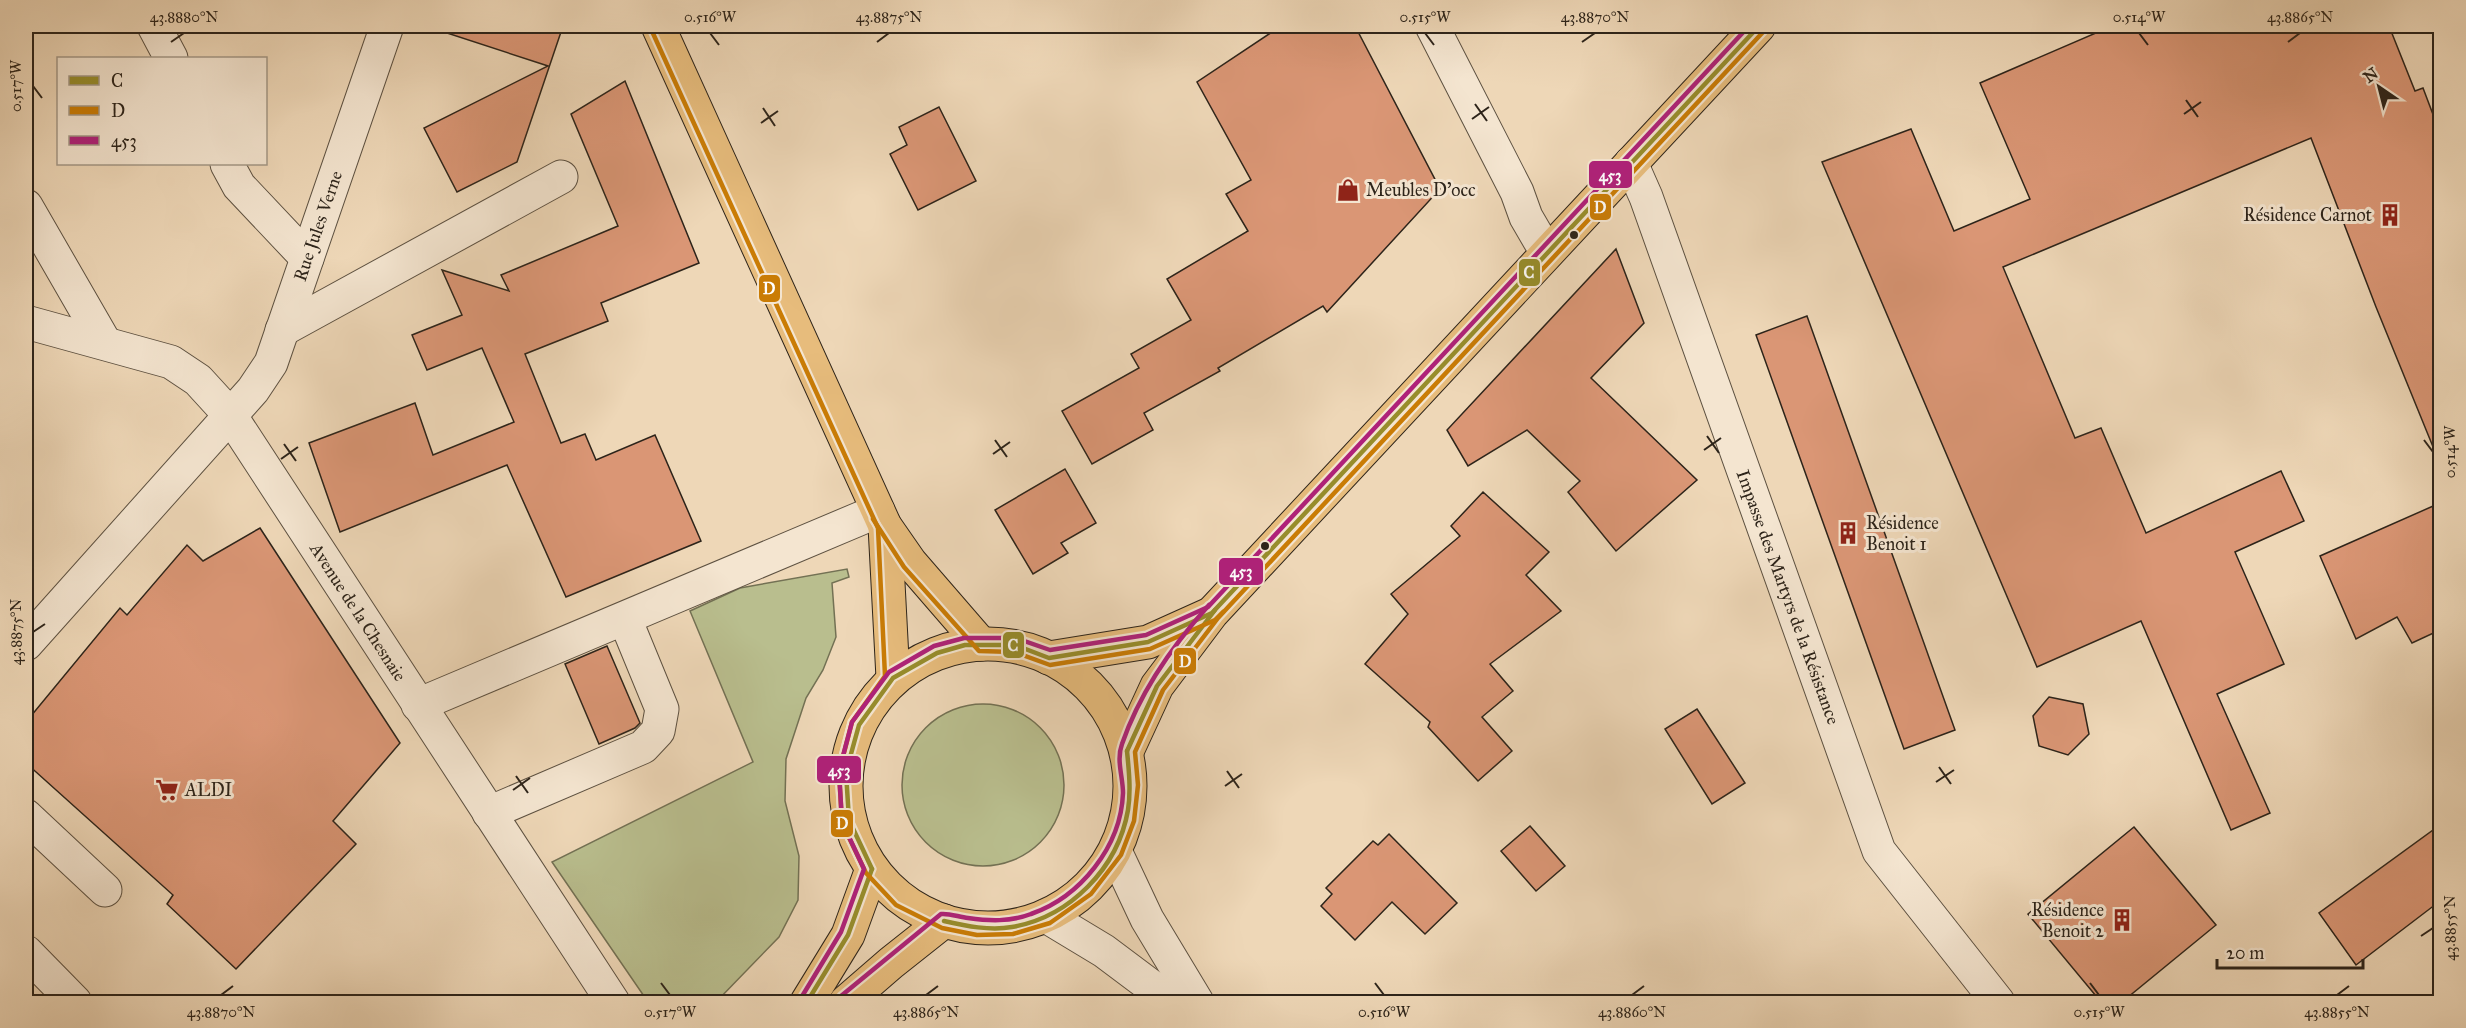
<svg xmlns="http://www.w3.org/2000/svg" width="2466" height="1028" font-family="'IM FELL Great Primer',serif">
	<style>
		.green { fill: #b9be8e; stroke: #737154; stroke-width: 1.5 }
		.building { fill: #da9675; stroke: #2d241a; stroke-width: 1.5 }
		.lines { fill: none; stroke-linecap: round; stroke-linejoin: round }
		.minor-casing { stroke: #5d5141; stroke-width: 35 }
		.major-casing { stroke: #2d241a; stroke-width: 35 }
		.minor { stroke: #f4e5d0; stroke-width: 33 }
		.major { stroke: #e7bc7c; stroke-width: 33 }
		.bus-1-casing { stroke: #f4e5d0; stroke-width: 9 }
		.bus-2-casing { stroke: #f4e5d0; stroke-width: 9 }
		.bus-3-casing { stroke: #f4e5d0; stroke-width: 9 }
		.bus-1 { stroke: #978d2b; stroke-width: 4.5 }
		.bus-2 { stroke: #ca7c05; stroke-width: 4.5 }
		.bus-3 { stroke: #af2179; stroke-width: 4.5 }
		.ticks { fill: none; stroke: #2d241a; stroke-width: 2 }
		.bus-dot { fill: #2d241a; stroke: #f4e5d0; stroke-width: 2 }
		.labels { text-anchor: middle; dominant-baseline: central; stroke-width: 6; stroke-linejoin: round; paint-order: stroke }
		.poi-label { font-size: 18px; fill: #2d241a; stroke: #f4e5d0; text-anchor: start }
		.street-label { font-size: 18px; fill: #2d241a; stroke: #f4e5d0 }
		.line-badge { stroke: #f4e5d0; stroke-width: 2 }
		.badge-label { font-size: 16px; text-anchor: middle; font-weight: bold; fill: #fff }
		.neatline { fill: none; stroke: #2d241a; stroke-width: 2 }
		.ticks-label { font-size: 15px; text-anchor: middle; fill: #2d241a }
	</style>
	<rect width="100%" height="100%" fill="#eed7b7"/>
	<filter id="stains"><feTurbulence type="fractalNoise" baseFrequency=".00333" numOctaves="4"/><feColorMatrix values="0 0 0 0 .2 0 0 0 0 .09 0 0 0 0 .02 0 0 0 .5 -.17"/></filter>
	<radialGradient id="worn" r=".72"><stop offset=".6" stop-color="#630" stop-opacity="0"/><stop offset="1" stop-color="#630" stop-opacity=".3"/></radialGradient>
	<g class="green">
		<path d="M847 569 849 577 832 583 836 637 823 670 806 698 786 759 785 801 799 856 798 900 779 937 716 1002H648L552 862 753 762 690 611 740 588Z"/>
		<circle cx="983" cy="785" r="81"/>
	</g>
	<g class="building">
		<path d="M448 26H563L517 162 457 192 424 128 548 66 447 33Z"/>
		<path d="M1281 26H1355L1440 189 1327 312 1323 306 1218 368 1220 371 1144 413 1153 430 1092 464 1062 411 1139 368 1131 354 1191 320 1167 279 1248 231 1226 194 1251 180 1197 82Z"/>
		<path d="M2112 26H2389L2415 91 2423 88 2440 133V464L2376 307 2311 138 2003 267 2075 438 2101 428 2146 533 2281 471 2304 521 2235 552 2284 664 2217 694 2270 813 2231 830 2141 621 2037 667 1822 162 1911 129 1954 231 2030 199 1980 83Z"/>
		<path d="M625 81 699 263 601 303 608 321 525 354 561 443 585 434 596 460 655 435 701 541 566 597 507 465 340 532 309 443 415 403 433 455 514 422 482 348 427 370 412 335 462 315 442 270 509 291 501 275 618 226 571 114Z"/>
		<path d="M939 107 976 181 918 210 890 154 907 145 899 127Z"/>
		<path d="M1616 249 1644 323 1591 378 1697 480 1616 551 1568 492 1580 481 1527 430 1468 466 1447 430Z"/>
		<path d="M1807 316 1955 730 1904 749 1756 335Z"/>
		<path d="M1065 469 1096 523 1061 543 1068 553 1033 574 995 510Z"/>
		<path d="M1483 492 1549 552 1526 575 1561 611 1490 664 1513 691 1482 717 1512 751 1478 781 1428 727 1430 722 1365 664 1408 614 1391 594 1460 536 1451 526Z"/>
		<path d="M2440 503V630L2412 643 2397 617 2356 639 2320 556Z"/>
		<path d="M260 528 400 743 333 821 356 844 236 969 167 904 173 895 26 763V722L120 608 127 615 187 545 203 561Z"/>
		<path d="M607 646 640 723 635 728 599 744 565 664Z"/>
		<path d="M2049 697 2083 704 2089 734 2068 755 2039 746 2033 716Z"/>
		<path d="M1697 709 1745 783 1712 804 1665 729Z"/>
		<path d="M2440 825V901L2356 965 2319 913Z"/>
		<path d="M1530 826 1565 866 1536 891 1501 851Z"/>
		<path d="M2134 827 2216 925 2122 1002H2101L2028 914Z"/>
		<path d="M1389 834 1457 903 1425 934 1392 902 1355 940 1321 906 1332 894 1326 888 1373 841 1378 845Z"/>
	</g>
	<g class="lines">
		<g class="minor-casing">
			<g id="minor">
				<path d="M154 26 171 58"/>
				<path d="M1432 26 1517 192 1526 217 1547 253"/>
				<path d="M1631 163 1646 197 1879 851 1998 1002"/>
				<path d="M227 164 239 186 307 258"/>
				<path d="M26 206 105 343"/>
				<path d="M26 322 171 362 198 380 230 415 613 1002"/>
				<path d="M282 330 561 177"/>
				<path d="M26 644 253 390 271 363 387 26"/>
				<path d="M418 705 878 511"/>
				<path d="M489 813 643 747 658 731 662 709 625 619"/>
				<path d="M26 816 105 890"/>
				<path d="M1115 851 1147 919 1197 1002"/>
				<path d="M1046 916 1104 951 1172 1002"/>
				<path d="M26 952 75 1002"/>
			</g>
		</g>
		<g class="major-casing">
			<g id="major">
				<path d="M658 26 885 526 910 562 981 644"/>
				<path d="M885 526 893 678"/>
				<circle cx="988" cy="786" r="142"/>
				<path d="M1049 658 1148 642 1208 615"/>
				<path d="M1127 751 1157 686 1212 613 1759 26"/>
				<path d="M807 1002 848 935 872 869"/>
				<path d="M846 1002 891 963 944 921"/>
			</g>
		</g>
		<use href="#minor" class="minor"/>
		<use href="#major" class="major"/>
		<g class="bus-1-casing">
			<g id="bus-1">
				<path d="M1127 751 1157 686 1215 610"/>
				<path d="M872 869 849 820 846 772 859 725 893 678 937 653 965 645H1015L1049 658 1148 642 1212 613 1759 26"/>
				<path d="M944 921C966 926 990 931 1012 927 1070 917 1118 868 1128 810 1131 791 1129 771 1127 751"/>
				<path d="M807 1002 848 935 872 869"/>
			</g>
		</g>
		<g class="bus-2-casing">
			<g id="bus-2">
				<path d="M651 29 878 528 885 676 852 722 839 772 842 823 866 873 896 905 942 928 977 935 1013 934 1050 923 1091 894 1121 855 1134 821 1138 785 1135 752 1163 690 1218 618 1764 31"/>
				<path d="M873 519 904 567 979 651 1014 652 1050 665 1150 649 1215 620 1223 612"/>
			</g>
		</g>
		<g class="bus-3-casing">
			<g id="bus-3">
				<path d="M841 996 941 914C949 913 959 917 968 918 989 921 1010 922 1031 914 1080 897 1121 847 1123 793 1123 777 1116 760 1122 744 1140 692 1173 645 1209 605"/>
				<path d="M801 998 841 932 864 869 842 822 839 771 852 722 889 672 934 646 964 638H1016L1050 650 1146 635 1208 607 1749 26"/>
			</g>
		</g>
		<use href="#bus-1" class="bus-1"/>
		<use href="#bus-2" class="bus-2"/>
		<use href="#bus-3" class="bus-3"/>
	</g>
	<path class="ticks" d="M710 33 719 45M1425 33 1434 45M2139 33 2148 45M171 42 184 33M877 42 889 33M1582 42 1595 33M2288 42 2300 33M33 86 42 98M2186 100 2198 117M1475 104 1487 121M763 108 775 126M2184 114 2201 102M1472 119 1489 107M761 123 778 111M1707 436 1719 453M995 440 1007 457M2424 440 2433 452M284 444 296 461M1704 450 1721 438M993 454 1010 442M281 459 298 447M33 632 45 624M1939 767 1951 784M1227 771 1239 788M516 776 528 793M1936 782 1954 770M1225 786 1242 774M513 790 530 778M2421 936 2433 928M661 983 670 995M1375 983 1384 995M2090 983 2099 995M221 995 233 986M926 995 938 986M1632 995 1644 986M2337 995 2349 986"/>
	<defs>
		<g id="shop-bare" transform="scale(1.8)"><path d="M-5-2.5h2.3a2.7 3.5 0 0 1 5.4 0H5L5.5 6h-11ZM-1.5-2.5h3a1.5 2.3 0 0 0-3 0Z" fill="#8f2418" stroke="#f4e5d0" stroke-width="2.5" paint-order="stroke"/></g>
		<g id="building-bare" transform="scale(1.8)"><path d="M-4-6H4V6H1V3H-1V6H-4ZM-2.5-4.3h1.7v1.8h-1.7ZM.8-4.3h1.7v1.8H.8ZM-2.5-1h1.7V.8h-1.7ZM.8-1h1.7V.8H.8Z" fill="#8f2418" stroke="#f4e5d0" stroke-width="2.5" paint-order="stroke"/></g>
		<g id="supermarket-bare" transform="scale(1.8)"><path d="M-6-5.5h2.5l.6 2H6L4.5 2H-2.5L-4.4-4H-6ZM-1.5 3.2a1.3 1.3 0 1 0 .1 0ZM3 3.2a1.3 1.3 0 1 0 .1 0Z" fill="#8f2418" stroke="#f4e5d0" stroke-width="2.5" paint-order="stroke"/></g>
	</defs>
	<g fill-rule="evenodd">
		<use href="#shop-bare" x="1348" y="190"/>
		<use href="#building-bare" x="2390" y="215"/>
		<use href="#building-bare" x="1848" y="533"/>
		<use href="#supermarket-bare" x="167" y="790"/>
		<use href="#building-bare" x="2122" y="920"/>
	</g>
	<g class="bus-dot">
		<circle cx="1574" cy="235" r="5"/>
		<circle cx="1265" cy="546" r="5"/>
	</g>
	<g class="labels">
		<g class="poi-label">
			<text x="1366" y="190">Meubles D'occ</text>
			<text x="2372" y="215" text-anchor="end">Résidence Carnot</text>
			<text x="1866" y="523">Résidence<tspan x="1866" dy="21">Benoit 1</tspan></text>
			<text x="185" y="790">ALDI</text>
			<text x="2104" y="910" text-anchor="end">Résidence<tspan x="2104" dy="21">Benoit 2</tspan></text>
		</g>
		<g class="street-label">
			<text transform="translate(318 226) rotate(-71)">Rue Jules Verne</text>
			<text transform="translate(1788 597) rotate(70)">Impasse des Martyrs de la Résistance</text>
			<text transform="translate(358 612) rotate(57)">Avenue de la Chesnaie</text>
		</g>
	</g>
	<g class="line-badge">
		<rect x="1588" y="160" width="45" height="29" rx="6" fill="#af2179"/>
		<rect x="1589" y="193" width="23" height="28" rx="6" fill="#ca7c05"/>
		<rect x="1518" y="258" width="23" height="29" rx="6" fill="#978d2b"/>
		<rect x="758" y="274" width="23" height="29" rx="6" fill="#ca7c05"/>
		<rect x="1218" y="557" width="46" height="29" rx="6" fill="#af2179"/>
		<rect x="1002" y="631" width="23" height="28" rx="6" fill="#978d2b"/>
		<rect x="1173" y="647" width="24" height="28" rx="6" fill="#ca7c05"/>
		<rect x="816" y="755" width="46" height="29" rx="6" fill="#af2179"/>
		<rect x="830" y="809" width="24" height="29" rx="6" fill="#ca7c05"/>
	</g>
	<g class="badge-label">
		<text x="1610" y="181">453</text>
		<text x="1600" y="213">D</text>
		<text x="1529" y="278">C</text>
		<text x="769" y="294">D</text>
		<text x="1241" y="577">453</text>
		<text x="1013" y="651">C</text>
		<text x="1185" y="667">D</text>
		<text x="839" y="776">453</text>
		<text x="842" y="829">D</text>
	</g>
	<rect width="2466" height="1028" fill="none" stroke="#eed7b7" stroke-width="66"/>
	<rect x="57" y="57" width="210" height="108" fill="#f4e5d0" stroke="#a49887" stroke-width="1.5"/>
	<rect x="69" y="76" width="30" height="9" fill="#978d2b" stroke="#a49887" stroke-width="1.5"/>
	<text x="111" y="87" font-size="18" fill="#2d241a">C</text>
	<rect x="69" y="106" width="30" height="9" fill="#ca7c05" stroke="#a49887" stroke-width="1.5"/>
	<text x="111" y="117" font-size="18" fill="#2d241a">D</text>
	<rect x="69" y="136" width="30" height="9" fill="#af2179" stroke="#a49887" stroke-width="1.5"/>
	<text x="111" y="147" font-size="18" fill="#2d241a">453</text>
	<g transform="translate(2379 87) rotate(325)" stroke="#f4e5d0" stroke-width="4.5" paint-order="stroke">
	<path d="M0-4.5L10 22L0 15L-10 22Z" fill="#2d241a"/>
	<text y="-9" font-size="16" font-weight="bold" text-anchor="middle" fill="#2d241a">N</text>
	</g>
	<path d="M2217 959v9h146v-9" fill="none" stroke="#2d241a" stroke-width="3"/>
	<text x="2226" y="959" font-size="18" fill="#2d241a" stroke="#f4e5d0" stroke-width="4.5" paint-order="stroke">20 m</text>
	<rect x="33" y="33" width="2400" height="962" class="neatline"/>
	<g class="ticks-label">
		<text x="184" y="22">43.8880°N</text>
		<text x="710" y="22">0.516°W</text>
		<text x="889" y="22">43.8875°N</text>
		<text x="1425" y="22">0.515°W</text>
		<text x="1595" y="22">43.8870°N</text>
		<text x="2139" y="22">0.514°W</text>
		<text x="2300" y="22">43.8865°N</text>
		<text transform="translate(16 86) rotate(-90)" y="5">0.517°W</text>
		<text transform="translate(2450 452) rotate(-90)" y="5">0.514°W</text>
		<text transform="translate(16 632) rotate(-90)" y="5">43.8875°N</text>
		<text transform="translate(2450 928) rotate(-90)" y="5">43.8855°N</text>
		<text x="221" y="1017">43.8870°N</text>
		<text x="670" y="1017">0.517°W</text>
		<text x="926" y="1017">43.8865°N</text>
		<text x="1384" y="1017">0.516°W</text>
		<text x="1632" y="1017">43.8860°N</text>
		<text x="2099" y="1017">0.515°W</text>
		<text x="2337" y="1017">43.8855°N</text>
	</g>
	<rect width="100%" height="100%" filter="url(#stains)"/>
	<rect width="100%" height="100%" fill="url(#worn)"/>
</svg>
